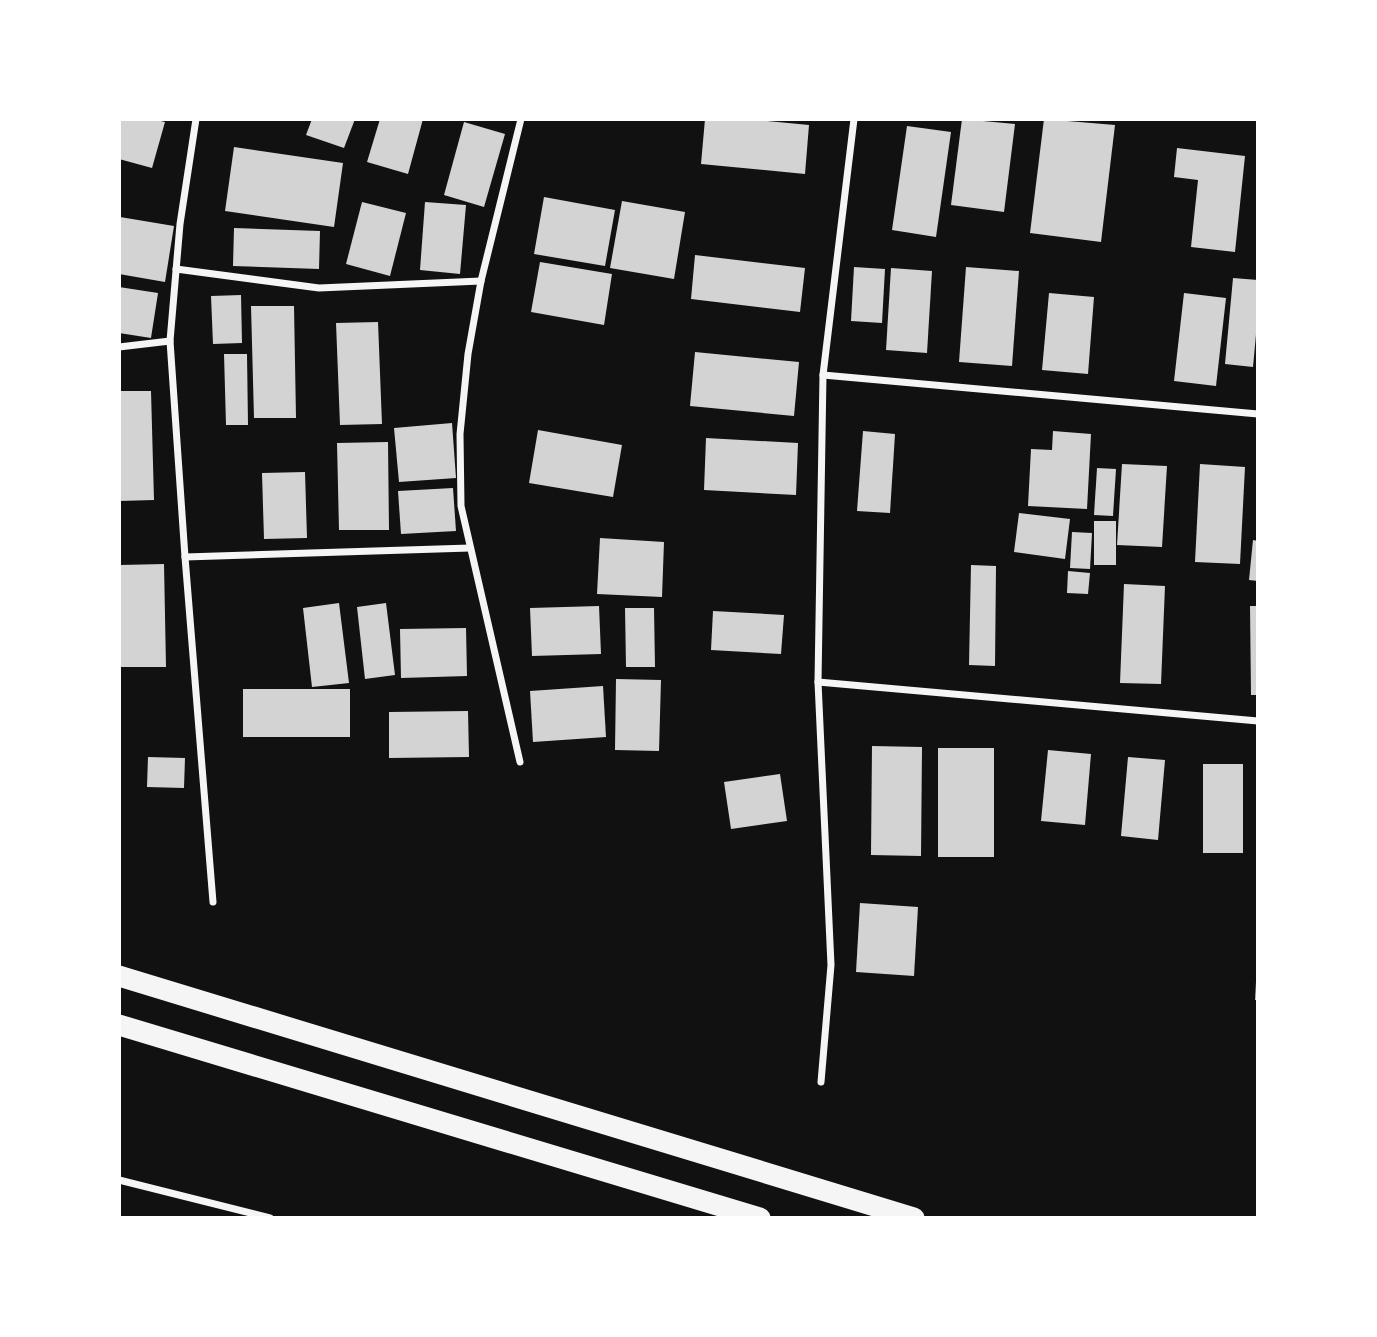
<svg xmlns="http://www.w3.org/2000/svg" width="1377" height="1337" font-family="'Nunito Sans',sans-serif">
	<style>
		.building { fill: #d3d3d3 }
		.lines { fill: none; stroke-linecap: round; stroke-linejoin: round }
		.minor { stroke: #f5f5f5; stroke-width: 7 }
		.motorway { stroke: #f5f5f5; stroke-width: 21 }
	</style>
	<rect width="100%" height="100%" fill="#111"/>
	<g class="building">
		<path d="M119 119H152L165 122 152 168 119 159Z"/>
		<path d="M312 119H355L344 148 306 135Z"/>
		<path d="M380 119H423L408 174 367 162Z"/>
		<path d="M705 119H746L809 125 805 174 701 164Z"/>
		<path d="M962 119 1015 124 1004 212 951 205Z"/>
		<path d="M1044 119 1115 125 1101 242 1030 233Z"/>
		<path d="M464 122 505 134 484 207 444 195Z"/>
		<path d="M907 126 951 132 936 237 892 230Z"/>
		<path d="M234 147 343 163 334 227 225 211Z"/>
		<path d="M1177 148 1245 156 1235 252 1191 247 1198 180 1174 177Z"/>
		<path d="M544 197 615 210 605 266 534 254Z"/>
		<path d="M622 201 685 212 674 279 610 268Z"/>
		<path d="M362 202 406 213 390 276 346 264Z"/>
		<path d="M425 202 466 205 460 274 420 270Z"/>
		<path d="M120 217 174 226 165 282 119 274Z"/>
		<path d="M234 228 320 231 319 269 233 266Z"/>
		<path d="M695 255 805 268 800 312 691 299Z"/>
		<path d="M540 262 612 274 604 325 531 312Z"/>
		<path d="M854 267 885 269 882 323 851 321Z"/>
		<path d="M966 267 1019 271 1012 366 959 362Z"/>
		<path d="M891 268 932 271 927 353 886 350Z"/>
		<path d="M1233 278 1258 280V313L1253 367 1225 364Z"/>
		<path d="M119 287 158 293 151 338 119 333Z"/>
		<path d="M1049 293 1094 297 1088 374 1042 370Z"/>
		<path d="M1184 293 1226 298 1216 386 1174 381Z"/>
		<path d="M241 295 242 343 213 344 211 296Z"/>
		<path d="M251 306H294L296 418H254Z"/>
		<path d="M378 322 382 424 340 425 336 323Z"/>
		<path d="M695 352 799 362 794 416 690 406Z"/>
		<path d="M224 354H247L248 425H226Z"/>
		<path d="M119 391H151L154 500 119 501Z"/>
		<path d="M452 423 456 478 399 482 394 428Z"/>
		<path d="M538 430 622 445 613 497 529 483Z"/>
		<path d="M863 431 895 434 890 513 857 511Z"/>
		<path d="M1053 431 1091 434 1087 509 1028 506 1031 449 1052 450Z"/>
		<path d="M706 438 798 443 796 495 704 490Z"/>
		<path d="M388 442 389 530H339L337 443Z"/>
		<path d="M1122 464 1167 466 1162 547 1117 545Z"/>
		<path d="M1200 464 1245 467 1240 564 1195 562Z"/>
		<path d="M1097 468 1116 469 1113 516 1094 515Z"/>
		<path d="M305 472 307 538 264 539 262 473Z"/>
		<path d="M453 488 456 531 401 534 398 491Z"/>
		<path d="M1019 513 1070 519 1065 559 1014 552Z"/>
		<rect x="1094" y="521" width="22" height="44"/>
		<path d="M1072 532 1092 533 1090 569 1070 568Z"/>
		<path d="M600 538 664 542 662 597 597 594Z"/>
		<path d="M1253 540 1258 541V581L1249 580Z"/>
		<path d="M164 564 166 667H121L120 565Z"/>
		<path d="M971 565 996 566 995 666 969 665Z"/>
		<path d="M1068 571 1090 573 1088 594 1067 593Z"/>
		<path d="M1124 584 1165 586 1161 684 1120 683Z"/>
		<path d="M339 603 349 683 312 687 303 608Z"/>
		<path d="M386 603 395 675 365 679 357 607Z"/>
		<path d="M599 606 601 654 532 656 530 608Z"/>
		<path d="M1250 606H1258V695H1251Z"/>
		<path d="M625 608H654L655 667H626Z"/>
		<path d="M713 611 784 615 781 654 711 650Z"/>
		<path d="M466 628 467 676 401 678 400 629Z"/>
		<path d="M616 679 661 680 659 751 615 750Z"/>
		<path d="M603 686 606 737 533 742 530 691Z"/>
		<rect x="243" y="689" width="107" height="48"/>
		<path d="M468 711 469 757 389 758V712Z"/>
		<path d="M872 746 922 747 921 856 871 855Z"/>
		<rect x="938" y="748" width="56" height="109"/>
		<path d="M1048 750 1091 754 1085 825 1041 821Z"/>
		<path d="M148 757 185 758 184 788 147 787Z"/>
		<path d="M1128 757 1165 760 1158 840 1121 836Z"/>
		<rect x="1203" y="764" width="40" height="89"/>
		<path d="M780 774 787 821 731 829 724 782Z"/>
		<path d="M860 903 918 907 914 976 856 972Z"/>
		<path d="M1256 982H1258V1000H1255Z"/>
	</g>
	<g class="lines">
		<g class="minor">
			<path d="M196 119 180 224 170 341 185 557 213 902"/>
			<path d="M176 269 319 288 481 281"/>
			<path d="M119 347 170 341"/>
			<path d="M823 375 1258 414"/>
			<path d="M185 557 470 548"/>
			<path d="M818 682 1258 721"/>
			<path d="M520 762 461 506 460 434 468 354 481 281 521 119"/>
			<path d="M821 1082 831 965 818 682 823 375 854 119"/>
			<path d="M119 1180 270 1218"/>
		</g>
		<g class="motorway">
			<path d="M119 976 914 1218"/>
			<path d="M119 1025 760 1218"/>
		</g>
	</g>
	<rect width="1377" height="1337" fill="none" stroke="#ffffff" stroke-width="242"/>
</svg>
